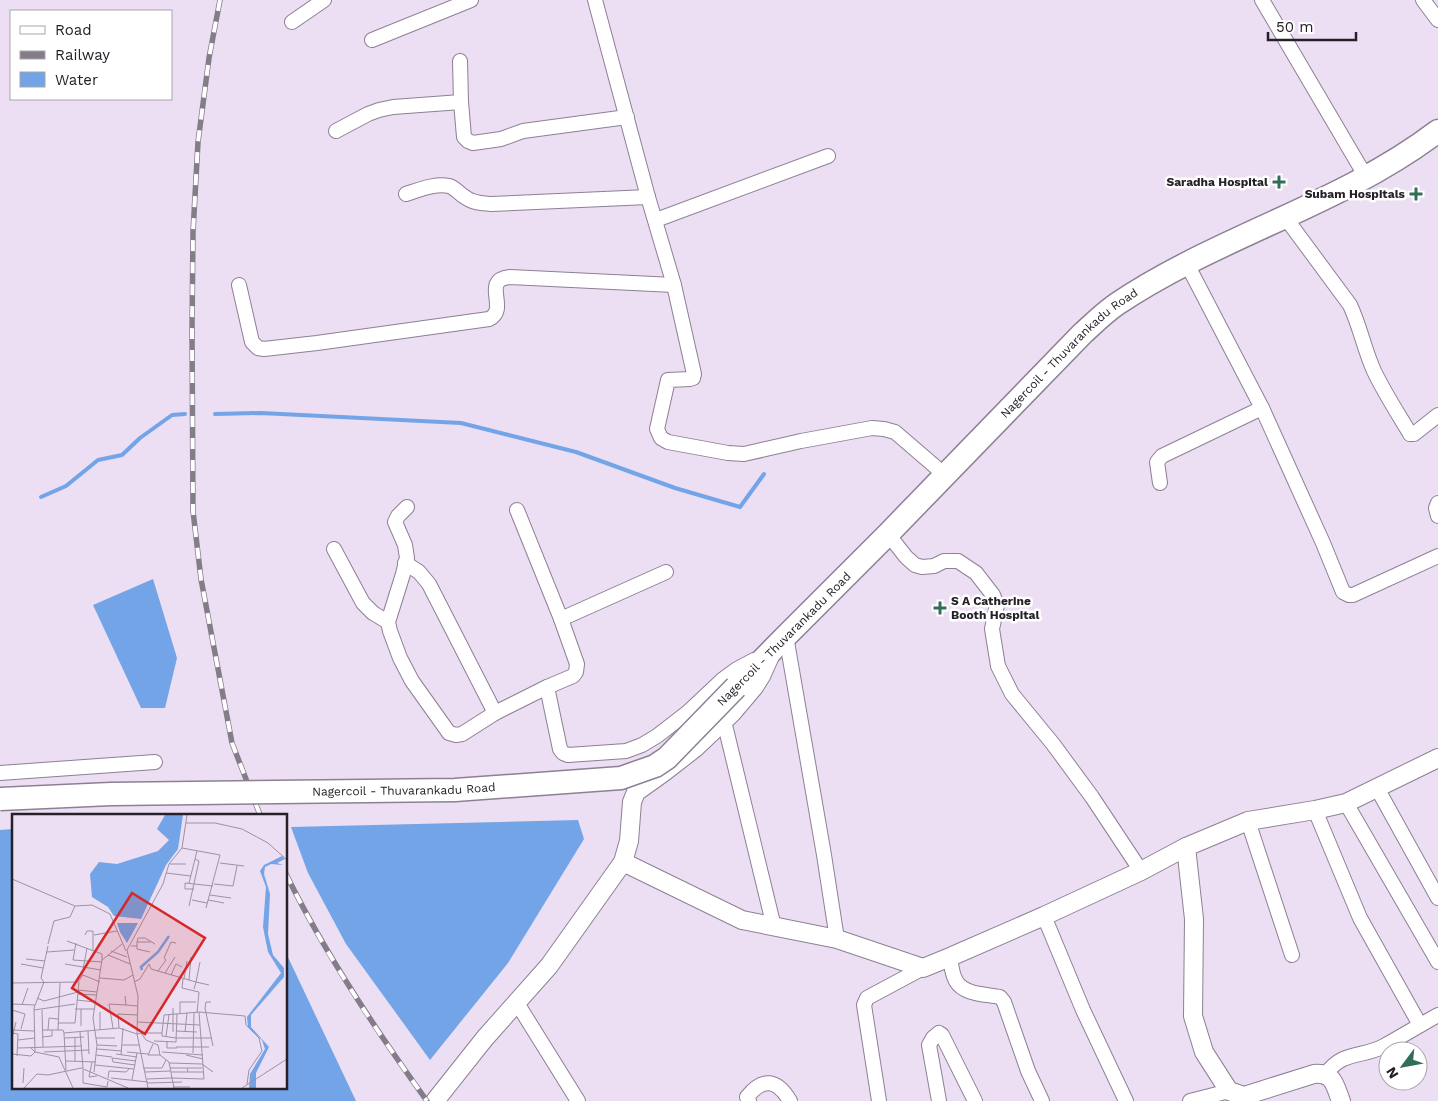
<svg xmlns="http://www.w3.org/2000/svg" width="1438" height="1101" font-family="'Work Sans',sans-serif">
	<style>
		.water { fill: #73a4e7 }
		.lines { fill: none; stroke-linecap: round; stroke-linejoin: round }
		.stream { stroke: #73a4e7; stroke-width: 4 }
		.minor-casing { stroke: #8d8093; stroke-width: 16 }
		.tertiary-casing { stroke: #8d8093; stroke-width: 20 }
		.primary-casing { stroke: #8d8093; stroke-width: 25 }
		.minor { stroke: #fff; stroke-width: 14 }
		.tertiary { stroke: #fff; stroke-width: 18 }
		.primary { stroke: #fff; stroke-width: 22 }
		.rail-casing { stroke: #857c8a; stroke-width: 5.5 }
		.rail { stroke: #fff; stroke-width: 4; stroke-dasharray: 11; stroke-linecap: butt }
		.primary-bridge-casing { stroke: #8d8093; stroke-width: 25; stroke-linecap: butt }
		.primary-bridge { stroke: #fff; stroke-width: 22 }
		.poi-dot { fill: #316d58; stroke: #fff; stroke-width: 2 }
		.labels { text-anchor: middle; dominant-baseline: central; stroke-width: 5; stroke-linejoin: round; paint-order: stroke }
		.poi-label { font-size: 12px; font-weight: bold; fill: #262129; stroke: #fff; text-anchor: end }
		.street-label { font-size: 12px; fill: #262129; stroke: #fff }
		.inset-river { fill: none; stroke: #73a4e7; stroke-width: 2.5 }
		.inset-road { fill: none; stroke: #9d92a2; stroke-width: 1 }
		.view { fill: #d62828; fill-opacity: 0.15; stroke: #d62828; stroke-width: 2.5 }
		.inset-edge { fill: none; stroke: #262129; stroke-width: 2.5 }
	</style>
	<rect width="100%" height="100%" fill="#ecdef3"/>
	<g class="water">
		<path d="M153 579 177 658 165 708H141L93 605Z"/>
		<path d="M578 820 584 839 508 963 430 1060 346 944 308 873 291 827Z"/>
		<path d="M14 829V1087H286V953L356 1101H0V830Z"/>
	</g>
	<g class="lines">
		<g class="stream">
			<path d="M215 414 261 413 461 423 576 452 675 488 740 507 764 474"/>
			<path d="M41 497 66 486 98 460 122 455 140 438 172 415 185 414"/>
		</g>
		<g class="minor-casing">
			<g id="minor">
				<path d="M595 0 648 197 674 285 694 374 693 378 690 379 668 380 657 429 661 438 668 442 728 453 744 454 801 441 872 428 884 429 895 432 945 475"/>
				<path d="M1262 0 1366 177"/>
				<path d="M1423 0 1438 20"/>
				<path d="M292 22 324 0"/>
				<path d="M372 40 471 0"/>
				<path d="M460 61 461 102 464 137 468 141 473 143 501 139 523 131 627 117"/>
				<path d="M336 131 368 114 379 110 393 107 461 102"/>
				<path d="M406 194C419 190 435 183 449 186 456 188 459 194 465 197 472 203 482 203 491 204L648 197"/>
				<path d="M1285 217 1350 305C1360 326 1364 349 1374 371 1384 392 1397 412 1409 432L1410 434H1414L1438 415"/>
				<path d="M656 220 828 156"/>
				<path d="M239 285 252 342 258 348 264 349 317 343 489 319C510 309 480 280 510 277L674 285"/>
				<path d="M1262 408 1323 543 1343 592 1349 595H1353L1438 556"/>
				<path d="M1160 483 1157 462 1162 456 1262 408 1187 264"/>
				<path d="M1438 503 1436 508 1438 516"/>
				<path d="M407 507 398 516 395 522 405 545 407 558 403 574 388 622 390 631 400 658 412 681 449 733 456 735 462 734 495 713"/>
				<path d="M517 510 561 619 577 664 576 672 573 676 547 687"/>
				<path d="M888 534 906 557 915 565 922 567 934 566 944 561H958L976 573 993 595 997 605 992 629 998 666 1012 694 1053 744 1092 797 1141 871"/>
				<path d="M334 549 363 603 373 613 388 622"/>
				<path d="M405 563 419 572 429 584 495 713 547 687 560 749 563 753 568 755 626 751 642 745 657 736 688 712 722 680 737 669 754 660"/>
				<path d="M561 619 666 572"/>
				<path d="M786 636 824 855 837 939"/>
				<path d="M724 721 774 927"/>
				<path d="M0 773 155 762"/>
				<path d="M1377 788 1438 898"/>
				<path d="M1346 803 1438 962"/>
				<path d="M1315 810 1360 918 1420 1025"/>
				<path d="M1248 821 1292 955"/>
				<path d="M1044 916 1083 1010 1126 1101"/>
				<path d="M950 957C951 965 952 974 956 981 964 995 986 994 1000 997L1004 1002 1028 1071 1042 1101"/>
				<path d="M517 1003 578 1101"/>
				<path d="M1326 1074C1343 1050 1362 1058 1384 1046 1402 1036 1420 1025 1438 1015"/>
				<path d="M749 1101 747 1097C763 1077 777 1079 790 1101"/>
				<path d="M879 1101 864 1005 867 998 923 968"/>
				<path d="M939 1101 929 1045 933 1038 939 1033 942 1035 975 1101"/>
				<path d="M1190 1101 1229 1091"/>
			</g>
		</g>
		<g class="tertiary-casing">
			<g id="tertiary">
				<path d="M1186 847 1194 919 1193 1016 1204 1052 1229 1091 1244 1096 1314 1074C1334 1072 1335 1086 1341 1101"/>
				<path d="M623 862 742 920 837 939 923 968 950 957 1044 916 1141 871 1186 847 1248 821 1315 810 1346 803 1438 758"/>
				<path d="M435 1101 485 1038 549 966 623 862 629 841 632 802 636 792 664 772 695 748 732 713 754 687 761 676 770 656"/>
			</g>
		</g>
		<g class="primary-casing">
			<g id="primary">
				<path id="s1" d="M736 687 786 636 888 534 1082 334C1093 324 1104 313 1117 304 1218 236 1341 205 1438 131"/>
			</g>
		</g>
		<use href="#minor" class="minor"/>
		<use href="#tertiary" class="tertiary"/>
		<use href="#primary" class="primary"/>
		<g class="rail-casing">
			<g id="rail">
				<path d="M220 0 209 58 198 142 193 232 192 330 193 511 201 579 232 743 260 815"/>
				<path d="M286 874C325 954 375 1029 427 1101"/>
			</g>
		</g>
		<use href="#rail" class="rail"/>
		<g class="primary-bridge-casing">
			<g id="primary-bridge">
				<path id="s2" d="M0 799 111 794 455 790 621 778 655 766 667 758 736 687"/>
			</g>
		</g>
		<use href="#primary-bridge" class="primary-bridge"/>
	</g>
	<g class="poi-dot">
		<path d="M1276.5 174.5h5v5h5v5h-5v5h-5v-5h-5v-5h5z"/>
		<path d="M1413.5 186.5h5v5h5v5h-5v5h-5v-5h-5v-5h5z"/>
		<path d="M937.5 600.5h5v5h5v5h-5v5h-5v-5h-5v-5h5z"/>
	</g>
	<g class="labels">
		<g class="poi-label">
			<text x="1268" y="182">Saradha Hospital</text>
			<text x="1405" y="194">Subam Hospitals</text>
			<text x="951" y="601" text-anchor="start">S A Catherine<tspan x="951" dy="14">Booth Hospital</tspan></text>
		</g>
		<g class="street-label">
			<text stroke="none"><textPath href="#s1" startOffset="472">Nagercoil - Thuvarankadu Road</textPath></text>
			<text transform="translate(784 639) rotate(-45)">Nagercoil - Thuvarankadu Road</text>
			<text stroke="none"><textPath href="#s2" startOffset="404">Nagercoil - Thuvarankadu Road</textPath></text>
		</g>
	</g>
	<g transform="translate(12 814)">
		<rect width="275" height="275" fill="#ecdef3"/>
		<path d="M153 1H171L166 35 154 51 129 105 102 102 96 93 80 83 78 60 87 48 105 50 146 37 157 26 145 15ZM270 42 273 45 265 49 271 51 259 50 253 53 252 60 258 80 256 120 261 141 272 154V163L239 201V213L257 233 244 259V274H237L238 260 253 235 250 226 236 213 235 203 269 159 256 138 251 113 254 73 248 57 252 51ZM105 109H126L115 129 108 118Z" fill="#73a4e7"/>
		<path class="inset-river" d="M130 156 129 153 146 138 157 122"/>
		<path class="inset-road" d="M174 9H203L230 15 256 29 275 46M170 34 208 41 194 94M208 49 232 52M158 50H174M154 59 179 62M0 65 63 92 80 91 98 100 114 137M177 69 185 37M202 70 221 72 225 52M182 75H173V69L201 72M198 81 219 84M180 86 195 89M196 86 212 89M177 92 187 47 183 45M73 121 75 117H81V136M82 121 105 117M55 127 90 140V146M125 128 126 124H133L143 130M64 129 61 146 90 148M36 130 42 107 58 103 63 92M119 132H125V128H139M125 132V135L138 138M99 137 115 143M35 138 62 136M96 141 118 150M14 145 33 147M188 148 184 168 197 171M9 150 31 154M53 150 89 156M146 157 154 146 152 144 159 128 164 129M153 159 163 143M70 161 75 134M159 161 164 150 170 153M88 164 112 166 121 161M171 165 170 174 187 178 185 199M172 165 175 147M177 166 179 143M122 168 128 165 137 150 139 155 184 168 182 175M0 169 66 168 71 161 88 168M66 176 85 178M66 180 84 181M113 182 114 191 126 192M25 184 32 187 66 178M65 186 83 188M199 188H194L193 194 201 232M0 190 23 191M10 191 16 174M161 194V218M63 195H82M69 195V212M0 196 13 200 9 215M22 196 63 190M30 196 31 233M88 198V215M187 198 233 202 234 211 247 224 250 237 237 256 235 270M168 199V188H184M125 208 188 211M46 209H63L67 168M101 214 97 190 114 191M107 214 106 200 125 201M0 216 22 217M30 216H51L52 219 107 214 125 220 129 219H150L152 201 187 198 192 265 160 264 157 248 148 241 146 231 134 226 129 219M36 216 37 204 46 205M46 216 48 169M76 217 77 240M164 217 185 218M68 218 71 254M173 218 175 199M1 219 6 220 5 242M52 219 54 256M150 219V222L164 224H200M154 222 157 201M30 223 40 222V216M0 224 4 208M53 224 72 223M84 224H103M6 226 23 224M142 227 164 228 165 200M155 227V234H165M141 230 136 241H148M85 231 105 232M110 231H127M164 233H197M6 234 70 232M19 234 23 238 47 243 61 274M85 235 110 237M23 238 22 194 32 168 29 164 36 132M32 238 77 236M115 238 136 240M150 238 191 241M181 239 182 199M0 240 19 242 23 238M104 240 125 243M84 241 100 243M109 241 111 214M174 241 191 245M54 247 84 248M63 247V224M80 248 77 263 85 262M101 248 100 244 124 247M101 248 123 251M157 249 190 250 201 258M83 251 122 255M131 254H150L154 246M158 254H175M71 256V269L95 273 96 267M82 258 85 231 81 204 90 146 110 130M133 258 158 257M159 258H191M176 258 175 254H190M96 264 97 257 114 258 118 254M99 264 136 268M135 265 160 264 162 274M120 266 125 239M11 269 12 254M136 269 170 268M161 273H178M12 274 25 260 36 261 69 254 116 274M136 274 125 220 126 182 115 136 151 70 157 50 170 34 175 1M230 274 275 245"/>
		<path class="view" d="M120 79 193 124 133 220 60 174Z"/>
		<rect width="275" height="275" class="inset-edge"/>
	</g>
	<rect x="10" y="10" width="162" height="90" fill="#ffffff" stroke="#a8a6a9"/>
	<rect x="20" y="26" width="25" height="8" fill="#ffffff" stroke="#a8a6a9"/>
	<text x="55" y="35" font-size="15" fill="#262129">Road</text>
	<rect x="20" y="51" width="25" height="8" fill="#857c8a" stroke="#a8a6a9"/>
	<text x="55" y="60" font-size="15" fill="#262129">Railway</text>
	<rect x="20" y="72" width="25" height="15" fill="#73a4e7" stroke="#a8a6a9"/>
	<text x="55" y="85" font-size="15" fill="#262129">Water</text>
	<g transform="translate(1403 1066) rotate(238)"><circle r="24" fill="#ffffff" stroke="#a8a6a9"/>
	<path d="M0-4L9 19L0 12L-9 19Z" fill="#316d58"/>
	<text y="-8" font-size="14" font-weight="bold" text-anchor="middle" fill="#262129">N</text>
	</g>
	<path d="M1268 32v8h88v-8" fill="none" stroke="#262129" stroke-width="2.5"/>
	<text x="1276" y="32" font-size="15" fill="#262129" stroke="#ffffff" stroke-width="4" paint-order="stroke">50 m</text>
</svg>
